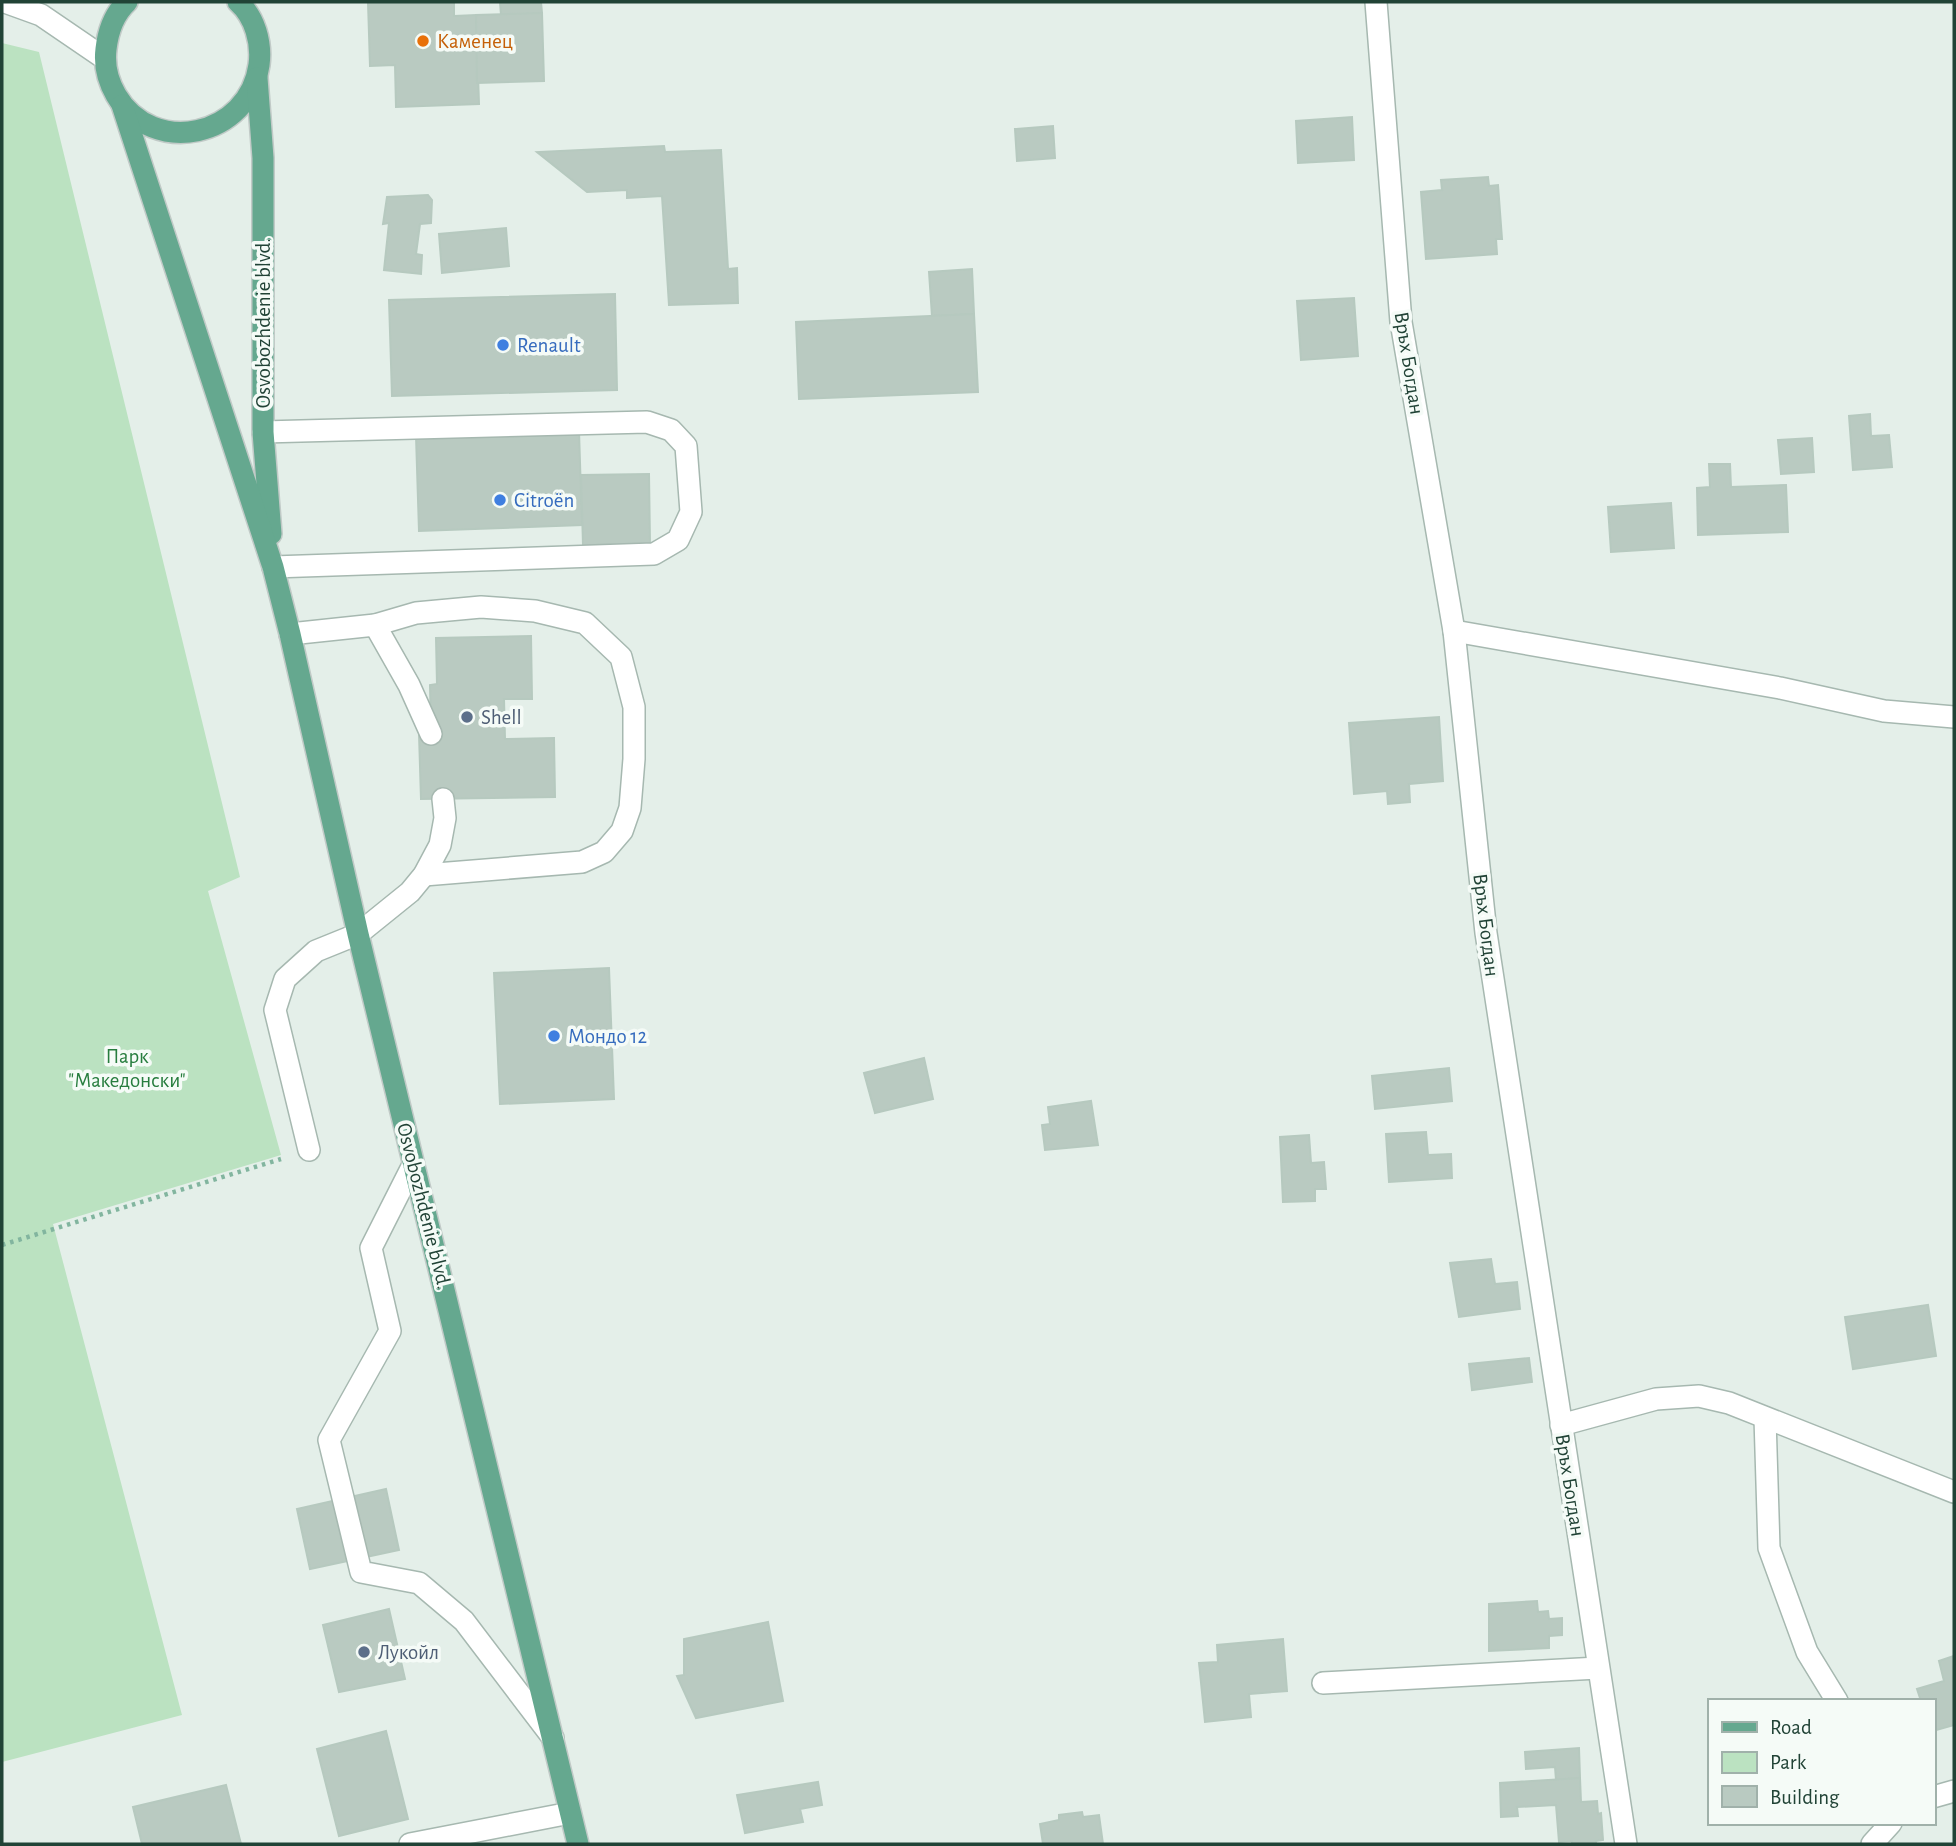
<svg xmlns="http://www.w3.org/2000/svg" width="1956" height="1846" font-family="'Alegreya Sans',sans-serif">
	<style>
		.park { fill: #bbe2c1 }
		.building { fill: #b9cac1; stroke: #b6c9bf; stroke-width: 2 }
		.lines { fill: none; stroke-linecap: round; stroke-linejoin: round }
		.lane-casing { stroke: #a6b8b0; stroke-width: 24 }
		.street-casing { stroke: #a6b8b0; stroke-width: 24 }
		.primary-casing { stroke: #c1cac7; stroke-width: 24 }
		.path { stroke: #82b59f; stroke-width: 4.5; stroke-dasharray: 3.5 5; stroke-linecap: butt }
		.lane { stroke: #fff; stroke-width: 21 }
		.street { stroke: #fff; stroke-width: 21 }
		.primary { stroke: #65a88f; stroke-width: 21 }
		.food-dot { fill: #e8710a; stroke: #f5fbf7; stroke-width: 2.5 }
		.shop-dot { fill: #3f7fe0; stroke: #f5fbf7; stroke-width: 2.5 }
		.service-dot { fill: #5c6f8a; stroke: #f5fbf7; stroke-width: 2.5 }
		.labels { text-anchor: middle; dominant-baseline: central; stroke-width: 7; stroke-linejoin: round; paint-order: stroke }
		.food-label { font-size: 21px; fill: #c56008; stroke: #f5fbf7; text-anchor: start }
		.street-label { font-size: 21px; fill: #214336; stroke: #f5fbf7 }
		.shop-label { font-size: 21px; fill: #366cbe; stroke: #f5fbf7; text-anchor: start }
		.service-label { font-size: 21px; fill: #4e5e75; stroke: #f5fbf7; text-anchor: start }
		.park-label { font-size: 21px; fill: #277d3e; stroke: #f5fbf7 }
	</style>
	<rect width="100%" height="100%" fill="#e4efe9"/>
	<path class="park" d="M2 43 39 52 240 877 208 891 281 1155 53 1224 182 1715 2 1762Z"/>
	<g class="building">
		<path d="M368 2H454V16L476 15 479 104 396 107 395 65 370 66Z"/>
		<path d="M500 2H541L542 13 501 15Z"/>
		<path d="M542 13 544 81 477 83 476 15Z"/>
		<path d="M1352 117 1354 160 1298 163 1296 121Z"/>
		<path d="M1053 126 1055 158 1017 161 1015 129Z"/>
		<path d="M664 146 665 152 721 150 728 269 737 268 738 303 669 305 662 196 627 198V190L587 192 537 152Z"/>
		<path d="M1488 177 1489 186 1498 185 1502 239H1496L1497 254 1426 259 1421 192 1442 190 1441 180Z"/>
		<path d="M428 195 432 200 431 223 420 224 416 254 422 255 421 274 384 270 389 223 383 224 387 197Z"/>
		<path d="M506 228 509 266 442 273 439 234Z"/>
		<path d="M972 269 974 314 932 316 929 272Z"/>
		<path d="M615 294 617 390 392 396 389 300Z"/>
		<path d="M1354 298 1358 356 1301 360 1297 301Z"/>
		<path d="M974 314 978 392 799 399 796 322Z"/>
		<path d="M1870 414 1871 436 1889 435 1892 467 1853 470 1849 416Z"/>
		<path d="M579 431 582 525 419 531 416 436Z"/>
		<path d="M1812 438 1814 472 1781 474 1778 440Z"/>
		<path d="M1709 464H1730L1731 487 1786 485 1788 532 1698 535 1697 488 1710 487Z"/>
		<path d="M649 474 650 544 583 545 581 475Z"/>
		<path d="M1671 503 1674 548 1611 552 1608 507Z"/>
		<path d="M531 636 532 699H504L505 739 554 738 555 797 421 799 419 734H431L430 685 437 684 436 638Z"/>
		<path d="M1439 717 1443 781 1409 784 1410 802 1388 804 1387 791 1354 794 1349 723Z"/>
		<path d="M609 968 614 1099 500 1104 494 973Z"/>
		<path d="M924 1058 933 1099 875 1113 864 1073Z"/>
		<path d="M1449 1068 1452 1101 1375 1109 1372 1076Z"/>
		<path d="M1091 1101 1098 1145 1045 1150 1042 1125 1050 1124 1048 1107Z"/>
		<path d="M1426 1132 1428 1155 1451 1154 1452 1178 1389 1182 1386 1134Z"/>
		<path d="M1309 1135 1311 1163 1324 1162 1326 1189H1315V1201L1283 1202 1280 1137Z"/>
		<path d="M1491 1259 1495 1284 1517 1282 1520 1309 1459 1317 1450 1263Z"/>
		<path d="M1928 1305 1936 1356 1853 1369 1845 1317Z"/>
		<path d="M1529 1358 1532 1382 1472 1390 1469 1364Z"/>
		<path d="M386 1489 399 1550 310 1569 297 1509Z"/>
		<path d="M1537 1601 1538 1612 1548 1611 1549 1619 1562 1618V1635L1549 1636V1648L1489 1651V1604Z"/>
		<path d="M389 1609 405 1679 339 1692 323 1625Z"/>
		<path d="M768 1622 783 1701 696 1718 677 1676 684 1675V1639Z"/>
		<path d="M1283 1639 1287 1691 1249 1694 1251 1717 1205 1722 1199 1663 1218 1662 1217 1645Z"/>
		<path d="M1954 1656V1725L1933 1731V1701H1921L1917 1689 1944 1681 1939 1661Z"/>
		<path d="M386 1731 408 1819 339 1836 317 1749Z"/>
		<path d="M1579 1748 1580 1778 1556 1780 1555 1767 1526 1769 1525 1752Z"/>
		<path d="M1580 1778 1581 1802 1597 1801 1598 1814 1601 1813 1603 1840 1596 1841V1844H1572V1841L1559 1842 1556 1805 1517 1807 1518 1816 1501 1817 1500 1783Z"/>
		<path d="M818 1782 822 1805 800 1809 803 1822 745 1833 737 1795Z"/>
		<path d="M226 1785 241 1844H142L133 1807Z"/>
		<path d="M1082 1812 1083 1817 1099 1815 1103 1844H1043L1040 1824 1059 1820V1815Z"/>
	</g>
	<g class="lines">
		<g class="lane-casing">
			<g id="lane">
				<path d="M263 432 647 422 671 430 686 446 691 512 678 540 654 554 273 567"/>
				<path d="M375 625 409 685 431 734"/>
				<path d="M290 634 375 625 416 613 481 607 535 611 585 623 621 657 634 707V759L630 808 622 831 604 852 582 862 424 875"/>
				<path d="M309 1150 275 1010 285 979 316 951 358 934 410 892 424 875 440 845 445 818 443 799"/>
				<path d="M413 1165 371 1248 390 1331 329 1440 361 1572 419 1583 464 1621 553 1738"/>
				<path d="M1323 1683 1598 1668"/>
			</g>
		</g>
		<g class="street-casing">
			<g id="street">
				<path d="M5 2 41 15 104 58"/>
				<path d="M1376 2 1401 322 1454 631 1486 933 1626 1844"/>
				<path d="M1454 631 1780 688 1884 711 1954 717"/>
				<path d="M1765 1418 1769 1548 1807 1652 1837 1701"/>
				<path d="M1561 1425 1656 1399 1699 1396 1729 1403 1954 1492"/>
				<path d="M1933 1797 1954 1791"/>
				<path d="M410 1844 570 1813"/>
				<path d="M1872 1844 1891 1823"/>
			</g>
		</g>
		<g class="primary-casing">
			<g id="primary">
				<path d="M127 2C114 14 108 32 106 49 104 65 108 81 116 95 153 158 249 137 259 65 262 43 255 17 238 2"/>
				<path d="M257 78 263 158V432L271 534"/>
				<path d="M122 105 273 567 290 634 358 934 578 1844"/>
			</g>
		</g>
		<path class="path" d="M2 1245 281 1159"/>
		<use href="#lane" class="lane"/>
		<use href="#street" class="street"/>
		<use href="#primary" class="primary"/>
	</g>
	<circle class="food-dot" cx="423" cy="41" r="7"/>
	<g class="shop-dot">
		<circle cx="503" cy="345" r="7"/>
		<circle cx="500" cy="500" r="7"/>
		<circle cx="554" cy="1036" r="7"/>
	</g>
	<g class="service-dot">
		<circle cx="467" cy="717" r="7"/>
		<circle cx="364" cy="1652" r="7"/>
	</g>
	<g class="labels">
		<g class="food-label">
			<text x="437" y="41">Каменец</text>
		</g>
		<g class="street-label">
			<text transform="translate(263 323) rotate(-90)">Osvobozhdenie blvd.</text>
			<text transform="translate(1409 363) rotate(81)">Връх Богдан</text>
			<text transform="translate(1486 925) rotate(83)">Връх Богдан</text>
			<text transform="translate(424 1206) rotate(76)">Osvobozhdenie blvd.</text>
			<text transform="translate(1570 1485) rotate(81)">Връх Богдан</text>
		</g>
		<g class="shop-label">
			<text x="517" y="345">Renault</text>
			<text x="514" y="500">Citroën</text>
			<text x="568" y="1036">Мондо 12</text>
		</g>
		<g class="service-label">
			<text x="481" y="717">Shell</text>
			<text x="378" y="1652">Лукойл</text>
		</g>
		<g class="park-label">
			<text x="127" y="1056">Парк<tspan x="127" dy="24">"Македонски"</tspan></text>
		</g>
	</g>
	<rect width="1956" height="1846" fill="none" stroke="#214336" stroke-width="7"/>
	<rect x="1708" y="1699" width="228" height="126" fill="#f5fbf7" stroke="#a0b1aa" stroke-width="2"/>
	<rect x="1722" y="1722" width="35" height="10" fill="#65a88f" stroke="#a0b1aa" stroke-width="2"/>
	<text x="1770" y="1734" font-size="21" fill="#214336">Road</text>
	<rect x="1722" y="1752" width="35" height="21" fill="#bbe2c1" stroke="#a0b1aa" stroke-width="2"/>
	<text x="1770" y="1769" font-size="21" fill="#214336">Park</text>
	<rect x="1722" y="1786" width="35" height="21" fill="#b9cac1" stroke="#a0b1aa" stroke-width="2"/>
	<text x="1770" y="1804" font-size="21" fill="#214336">Building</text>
</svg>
